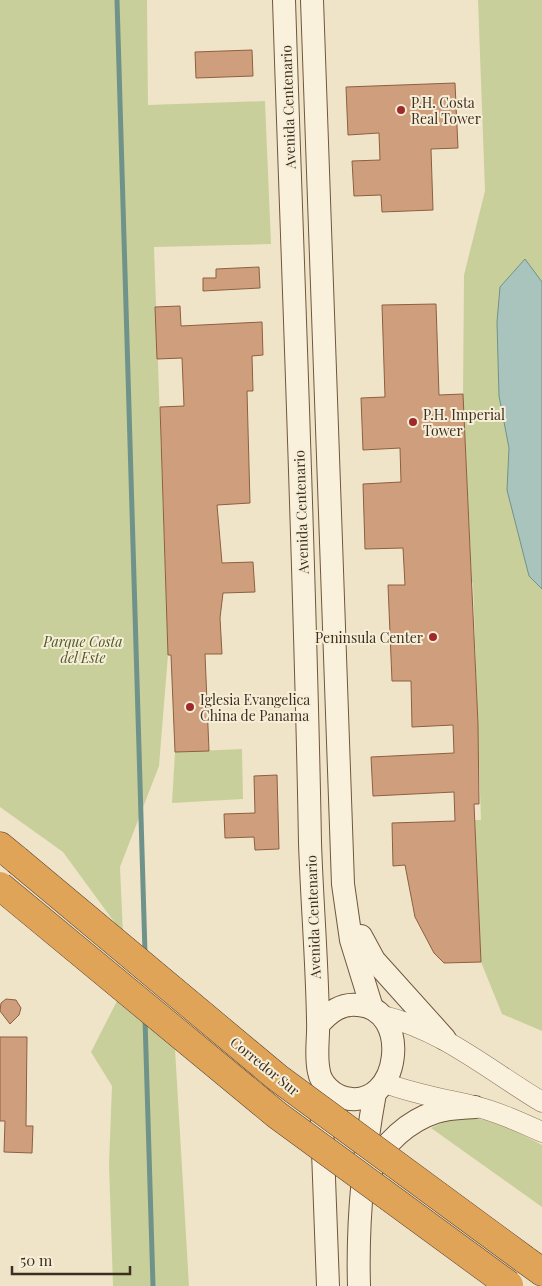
<svg xmlns="http://www.w3.org/2000/svg" width="542" height="1286" font-family="'Playfair Display',serif">
	<style>
		.green { fill: #c9cf9b }
		.water { fill: #a9c4bc; stroke: #6f938a }
		.lines { fill: none; stroke-linecap: round; stroke-linejoin: round }
		.stream { stroke: #6f938a; stroke-width: 5 }
		.building { fill: #cf9f7d; stroke: #8d5f41 }
		.tertiary-casing { stroke: #8d765c; stroke-width: 21 }
		.secondary-casing { stroke: #6f573f; stroke-width: 24 }
		.motorway-casing { stroke: #5b4430; stroke-width: 29 }
		.tertiary { stroke: #faf1dc; stroke-width: 20 }
		.secondary { stroke: #faf1dc; stroke-width: 22 }
		.motorway { stroke: #e0a458; stroke-width: 28 }
		.motorway-bridge-casing { stroke: #5b4430; stroke-width: 29; stroke-linecap: butt }
		.motorway-bridge { stroke: #e0a458; stroke-width: 28 }
		.poi-dot { fill: #9e2a2b; stroke: #f7eed8; stroke-width: 2 }
		.labels { text-anchor: middle; dominant-baseline: central; stroke-width: 4; stroke-linejoin: round; paint-order: stroke }
		.poi-label { font-size: 14px; fill: #3d2e20; stroke: #f7eed8; text-anchor: start }
		.street-label { font-size: 14px; fill: #3d2e20; stroke: #f7eed8 }
		.park-label { font-size: 14px; font-style: italic; fill: #4d5a26; stroke: #f7eed8 }
	</style>
	<rect width="100%" height="100%" fill="#f0e4c8"/>
	<g class="green">
		<path d="M0 0H147L148 105 265 101 271 244 154 247 168 655 159 766 120 867 123 934 63 852 0 807Z"/>
		<path d="M478 0H542V1031L502 1014 481 962 475 820H481L473 583 472 582 463 394 464 275 485 191Z"/>
		<path d="M242 749 243 799 172 803 175 752Z"/>
		<path d="M117 1001 175 1049 189 1286H113L109 1164 112 1086 91 1052Z"/>
		<path d="M473 1118 497 1122 542 1145V1207L431 1128 449 1120Z"/>
	</g>
	<path class="water" d="M525 259 542 282V589L529 576 507 490 509 448 499 396 497 322 500 287Z"/>
	<g class="lines">
		<g class="stream">
			<path d="M117 0 145 953"/>
			<path d="M145 1019 153 1286"/>
		</g>
	</g>
	<g class="building">
		<path d="M252 50 253 76 196 78 195 52Z"/>
		<path d="M455 83 458 148 431 149 433 210 382 212 381 195 354 196 352 161 380 160 379 133 348 135 346 87Z"/>
		<path d="M259 267 260 288 203 291V278H216V269Z"/>
		<path d="M436 304 439 395 463 394 478 724 479 804H474L481 962 444 963 434 953 415 917 405 865 393 866 392 823 455 821 454 792 373 796 371 757 454 753 453 725 412 727 411 681H392L388 585H405L403 548 365 549 363 484 401 482 400 448 363 450 361 398 385 397 382 305Z"/>
		<path d="M180 306 181 326 262 322 263 355 252 356 253 391H247L250 503 217 505 222 563 253 562 255 592 223 593 220 618 222 654H205L209 751 175 752 171 655H168L160 407 184 406 182 358 157 359 155 307Z"/>
		<path d="M277 775 279 849 255 850 254 837 225 838 224 814 255 813 254 776Z"/>
		<path d="M6 999 16 1000 21 1008 19 1015 10 1024 0 1011 1 1003Z"/>
		<path d="M0 1037H27L26 1126H33L32 1153 4 1152 5 1121H0Z"/>
	</g>
	<g class="lines">
		<g class="tertiary-casing">
			<g id="tertiary">
				<path d="M383 1016C443 1030 490 1071 542 1102"/>
				<path d="M385 1083C414 1094 444 1099 474 1106 498 1112 520 1122 542 1132"/>
			</g>
		</g>
		<g class="secondary-casing">
			<g id="secondary">
				<path d="M284 0C293 281 305 562 310 843 312 902 317 961 318 1020 319 1038 315 1054 319 1072 321 1084 333 1095 345 1098 401 1111 412 1008 358 1005 341 1003 330 1012 319 1024"/>
				<path d="M312 0 343 884 351 940 372 1008"/>
				<path d="M361 936 374 960 445 1039"/>
				<path d="M321 1097 328 1286"/>
				<path d="M372 1169C384 1143 408 1121 436 1112 448 1108 462 1108 475 1107"/>
				<path d="M359 1286C357 1219 363 1159 375 1093"/>
			</g>
		</g>
		<g class="motorway-casing">
			<g id="motorway">
				<path d="M0 846 17 860"/>
				<path d="M524 1259 542 1272"/>
			</g>
		</g>
		<use href="#tertiary" class="tertiary"/>
		<use href="#secondary" class="secondary"/>
		<use href="#motorway" class="motorway"/>
		<g class="motorway-bridge-casing">
			<g id="motorway-bridge">
				<path d="M17 860 278 1078 524 1259"/>
				<path d="M0 886 277 1115 509 1285"/>
			</g>
		</g>
		<use href="#motorway-bridge" class="motorway-bridge"/>
	</g>
	<g class="poi-dot">
		<circle cx="401" cy="110" r="5"/>
		<circle cx="413" cy="422" r="5"/>
		<circle cx="433" cy="637" r="5"/>
		<circle cx="190" cy="707" r="5"/>
	</g>
	<g class="labels">
		<g class="poi-label">
			<text x="411" y="102">P.H. Costa<tspan x="411" dy="16">Real Tower</tspan></text>
			<text x="423" y="414">P.H. Imperial<tspan x="423" dy="16">Tower</tspan></text>
			<text x="423" y="637" text-anchor="end">Peninsula Center</text>
			<text x="200" y="699">Iglesia Evangelica<tspan x="200" dy="16">China de Panama</tspan></text>
		</g>
		<g class="street-label">
			<text transform="translate(288 107) rotate(-92)">Avenida Centenario</text>
			<text transform="translate(301 512) rotate(-92)">Avenida Centenario</text>
			<text transform="translate(313 917) rotate(-92)">Avenida Centenario</text>
			<text transform="translate(265 1066) rotate(39)">Corredor Sur</text>
		</g>
		<g class="park-label">
			<text x="83" y="641">Parque Costa<tspan x="83" dy="16">del Este</tspan></text>
		</g>
	</g>
	<path d="M12 1266v8h118v-8" fill="none" stroke="#3d2e20" stroke-width="2.5"/>
	<text x="20" y="1266" font-size="15" fill="#3d2e20" stroke="#f7eed8" stroke-width="4" paint-order="stroke">50 m</text>
</svg>
